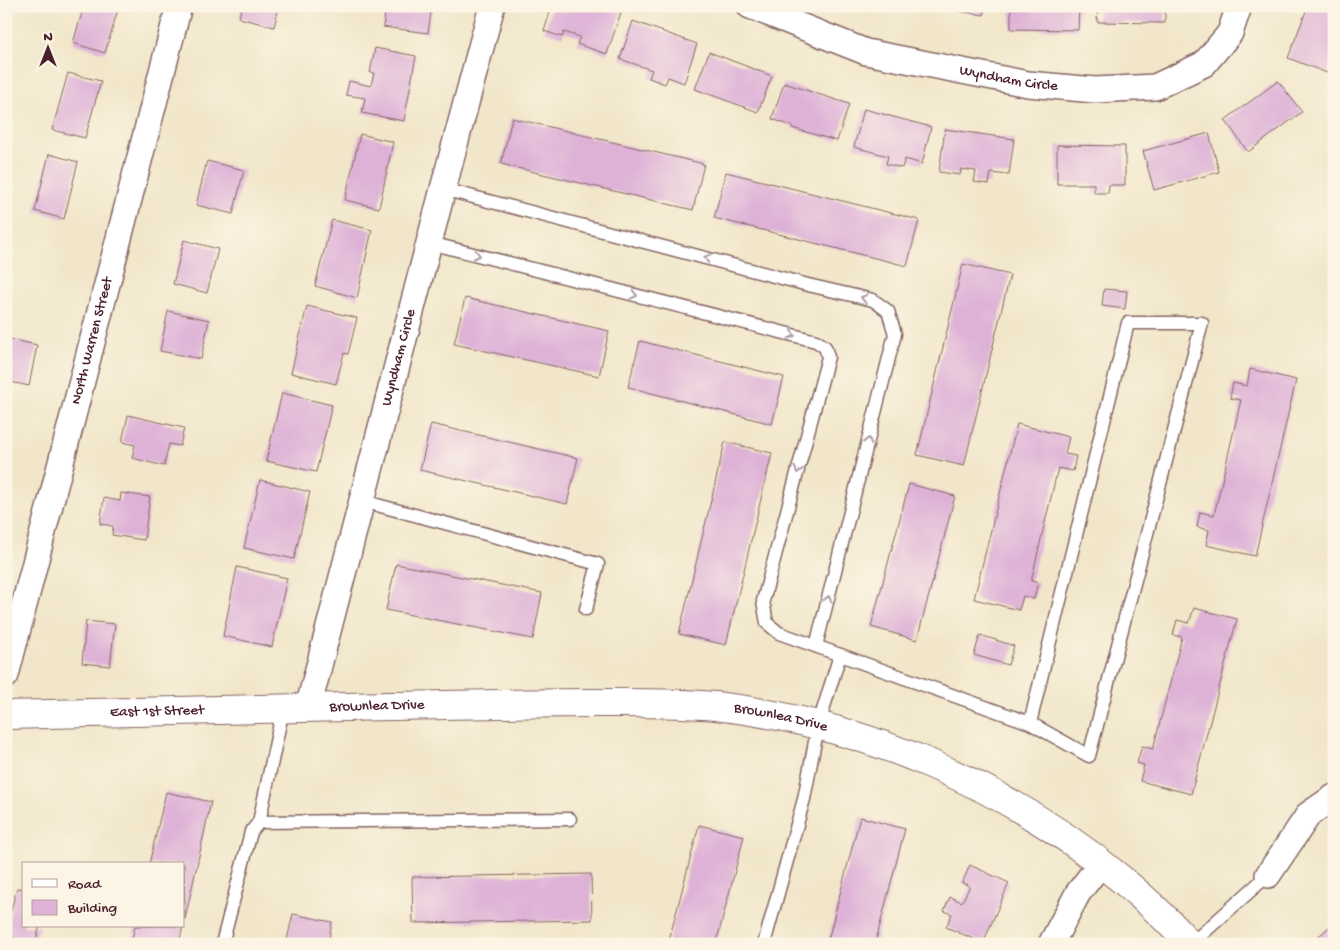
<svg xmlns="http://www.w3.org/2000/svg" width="1340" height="950" font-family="'Gochi Hand',sans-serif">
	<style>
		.building { fill: #deb2d7 }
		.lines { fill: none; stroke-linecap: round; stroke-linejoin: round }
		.lane-casing { stroke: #846562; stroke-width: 15 }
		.street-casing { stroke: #846562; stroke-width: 28 }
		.secondary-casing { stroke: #846562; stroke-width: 30 }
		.lane { stroke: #fff; stroke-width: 12 }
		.street { stroke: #fff; stroke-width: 25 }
		.secondary { stroke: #fff; stroke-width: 28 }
		.oneway { stroke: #ae9aa0 }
		.labels { text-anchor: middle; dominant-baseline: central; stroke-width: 4; stroke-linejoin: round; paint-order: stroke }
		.street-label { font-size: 15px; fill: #4a1f2b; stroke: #fcf5e5 }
	</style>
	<rect width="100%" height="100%" fill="#fcf5e5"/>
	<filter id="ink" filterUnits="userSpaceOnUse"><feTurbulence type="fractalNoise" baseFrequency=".02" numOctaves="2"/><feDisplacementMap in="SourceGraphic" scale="10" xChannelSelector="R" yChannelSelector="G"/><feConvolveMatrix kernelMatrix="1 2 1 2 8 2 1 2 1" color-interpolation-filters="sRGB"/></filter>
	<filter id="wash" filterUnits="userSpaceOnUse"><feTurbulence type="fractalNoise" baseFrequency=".0096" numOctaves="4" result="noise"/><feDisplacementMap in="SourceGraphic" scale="20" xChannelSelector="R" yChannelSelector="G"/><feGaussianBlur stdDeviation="1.12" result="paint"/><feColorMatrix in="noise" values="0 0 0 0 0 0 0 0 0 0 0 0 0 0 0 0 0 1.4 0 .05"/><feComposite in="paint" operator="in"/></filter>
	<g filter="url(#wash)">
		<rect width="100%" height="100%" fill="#f1e6c9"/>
		<g id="blocks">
			<g class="building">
				<path d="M84 6H119L105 53 73 43Z"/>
				<path d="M242 6H279L274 27 239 18Z"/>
				<path d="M386 6H432L428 33 383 27Z"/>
				<path d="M552 6H605L621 12 607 54 577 44 580 37 564 32 562 37 544 31Z"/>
				<path d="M932 6H985L984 15 932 7Z"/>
				<path d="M1011 6H1079L1078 30 1011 29Z"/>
				<path d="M1098 6H1165V23L1097 22Z"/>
				<path d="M1308 6H1331L1334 7V56L1327 73 1288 58Z"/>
				<path d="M633 21 697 44 684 83 668 77 665 84 649 78 652 70 620 59Z"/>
				<path d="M375 48 416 56 404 121 362 113 365 98 346 95 349 81 371 86 374 73H370Z"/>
				<path d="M709 52 772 76 758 112 695 89Z"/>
				<path d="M68 73 101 81 85 138 52 130Z"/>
				<path d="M1278 81 1302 112 1248 152 1225 120Z"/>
				<path d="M784 83 849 104 837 141 792 128V126L772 119Z"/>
				<path d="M864 109 931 127 922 164 905 159 902 168 886 164 888 156 854 147Z"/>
				<path d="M512 118 704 164 693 210 501 164Z"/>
				<path d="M945 129 1014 139 1009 175 991 173 989 184 974 182 976 171 961 169 960 175 939 172Z"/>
				<path d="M1209 133 1219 172 1154 190 1143 151Z"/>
				<path d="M360 134 393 142 379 208 345 200Z"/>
				<path d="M1057 145 1125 146V185H1109L1108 193H1094V184H1057Z"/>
				<path d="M49 154 78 162 64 219 35 211Z"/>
				<path d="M207 161 244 170 233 214 196 205Z"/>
				<path d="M726 172 919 220 907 266 714 218Z"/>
				<path d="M332 220 372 230 357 298 315 286Z"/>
				<path d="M184 240 218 249 207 293 173 284Z"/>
				<path d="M963 264 1010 275 964 466 917 455Z"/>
				<path d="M1104 289 1127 291 1125 309 1102 306Z"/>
				<path d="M465 298 609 331 599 376 454 344Z"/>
				<path d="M307 306 357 318 348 354 344 353 336 384 291 373Z"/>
				<path d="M168 311 209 320 201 359 160 351Z"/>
				<path d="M9 339 37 345 29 386 6 381V355Z"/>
				<path d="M640 341 784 377 772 424 628 387Z"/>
				<path d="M1250 369 1296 380 1255 556 1206 545 1209 530 1197 527 1200 512 1214 515 1241 400 1230 398 1233 383 1247 386Z"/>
				<path d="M282 393 332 405 316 472 266 461Z"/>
				<path d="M128 415 184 428 180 446 169 444 164 466 132 458 135 445 122 442Z"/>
				<path d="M431 424 578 458 567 504 420 470Z"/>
				<path d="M1017 424 1069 437 1065 454 1076 456 1073 471 1058 468 1031 581 1038 582 1034 599 1023 596 1019 610 974 599Z"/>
				<path d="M725 442 772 453 726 645 679 634Z"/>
				<path d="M260 480 310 492 294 559 244 548Z"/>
				<path d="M909 484 955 496 917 640 871 627Z"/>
				<path d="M121 493 150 497 144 540 112 535 113 526 100 524 104 498 120 501Z"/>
				<path d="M396 564 542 593 533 639 386 610Z"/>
				<path d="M237 567 287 578 272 647 223 636Z"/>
				<path d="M1194 608 1237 619 1191 794 1140 781 1144 765 1137 763 1142 746 1153 749 1182 637 1173 635 1177 620 1189 623Z"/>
				<path d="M86 621 115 624 110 666 82 663Z"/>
				<path d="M980 635 1014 646 1008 665 974 655Z"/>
				<path d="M166 792 211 802 185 919 184 864H149Z"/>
				<path d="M860 817 905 829 875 944H827Z"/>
				<path d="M699 825 744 836 716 944H668Z"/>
				<path d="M970 865 1009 883 983 943 946 927 952 914 944 911 950 897 962 902 970 886 962 883Z"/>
				<path d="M591 874 592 920 413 923 412 877Z"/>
				<path d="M17 888 24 889V926H40L35 943 6 936V930Z"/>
				<path d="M293 914 332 922 328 944H286Z"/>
				<path d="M135 926H183L179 944H131Z"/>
				<path d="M1329 927 1334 933V944H1310Z"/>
			</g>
		</g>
	</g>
	<g filter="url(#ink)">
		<use href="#blocks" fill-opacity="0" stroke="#846562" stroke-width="1"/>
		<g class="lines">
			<g class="lane-casing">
				<g id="lane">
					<path d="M443 189 808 285 873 300 888 311 895 334 816 646"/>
					<path d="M430 243 816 341 825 347 828 357 763 601 767 623 779 633 1030 723 1089 756 1202 323H1128L1030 723"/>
					<path d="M362 501 598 564 586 609"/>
					<path d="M259 822 283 709"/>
					<path d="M222 944 251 832 259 822 570 819"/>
					<path d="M764 944 804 799 818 726 840 655"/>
					<path d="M1191 944 1268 875"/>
				</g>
			</g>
			<g class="street-casing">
				<g id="street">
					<path id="s1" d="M750 6 866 52 1028 84 1095 90 1155 87 1204 64 1230 33 1239 6"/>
					<path id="s2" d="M6 675 179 6"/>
					<path id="s3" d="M308 708 443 189 492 6"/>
					<path d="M1268 875 1309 814 1334 797"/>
					<path d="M1051 944 1078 893 1101 863"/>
				</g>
			</g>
			<g class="secondary-casing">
				<g id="secondary">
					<path id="s4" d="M6 715C134 712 262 710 389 706 456 705 523 703 590 703 632 703 674 702 716 706 861 723 1009 786 1121 879 1145 899 1169 920 1189 944"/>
				</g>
			</g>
			<use href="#lane" class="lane"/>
			<use href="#street" class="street"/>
			<use href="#secondary" class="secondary"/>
		</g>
		<defs><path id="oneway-chevron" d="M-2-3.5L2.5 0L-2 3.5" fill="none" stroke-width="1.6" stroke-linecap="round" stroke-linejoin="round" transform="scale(1.25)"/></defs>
		<g class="oneway">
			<use href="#oneway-chevron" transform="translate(477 255) rotate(14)"/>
			<use href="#oneway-chevron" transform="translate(707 258) rotate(-165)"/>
			<use href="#oneway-chevron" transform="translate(634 295) rotate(14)"/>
			<use href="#oneway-chevron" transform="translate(864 298) rotate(-166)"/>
			<use href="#oneway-chevron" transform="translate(792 335) rotate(14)"/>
			<use href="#oneway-chevron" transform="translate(868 441) rotate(-76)"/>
			<use href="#oneway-chevron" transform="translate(798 470) rotate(105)"/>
			<use href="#oneway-chevron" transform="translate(828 599) rotate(-76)"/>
		</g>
	</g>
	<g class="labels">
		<g class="street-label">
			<text stroke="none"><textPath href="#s1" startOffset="270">Wyndham Circle</textPath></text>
			<text stroke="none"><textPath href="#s2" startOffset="345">North Warren Street</textPath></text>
			<text stroke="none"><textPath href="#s3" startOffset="362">Wyndham Circle</textPath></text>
			<text stroke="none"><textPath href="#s4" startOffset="371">Brownlea Drive</textPath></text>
			<text stroke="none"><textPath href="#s4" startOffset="151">East 1st Street</textPath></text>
			<text stroke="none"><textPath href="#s4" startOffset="776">Brownlea Drive</textPath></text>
		</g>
	</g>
	<rect width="1340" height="950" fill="none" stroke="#fcf5e5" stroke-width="25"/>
	<rect x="22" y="862" width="162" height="65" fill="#fcf5e5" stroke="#b59f9b"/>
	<rect x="32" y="879" width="25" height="8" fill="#ffffff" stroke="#b59f9b"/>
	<text x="68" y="888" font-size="15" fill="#4a1f2b">Road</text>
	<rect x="32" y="900" width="25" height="15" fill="#deb2d7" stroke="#b59f9b"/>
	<text x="68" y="912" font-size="15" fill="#4a1f2b">Building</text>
	<g transform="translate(48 48)" stroke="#fcf5e5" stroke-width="4" paint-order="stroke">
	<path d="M0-4L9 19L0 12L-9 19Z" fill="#4a1f2b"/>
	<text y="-8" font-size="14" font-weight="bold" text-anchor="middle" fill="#4a1f2b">N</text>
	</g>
</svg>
